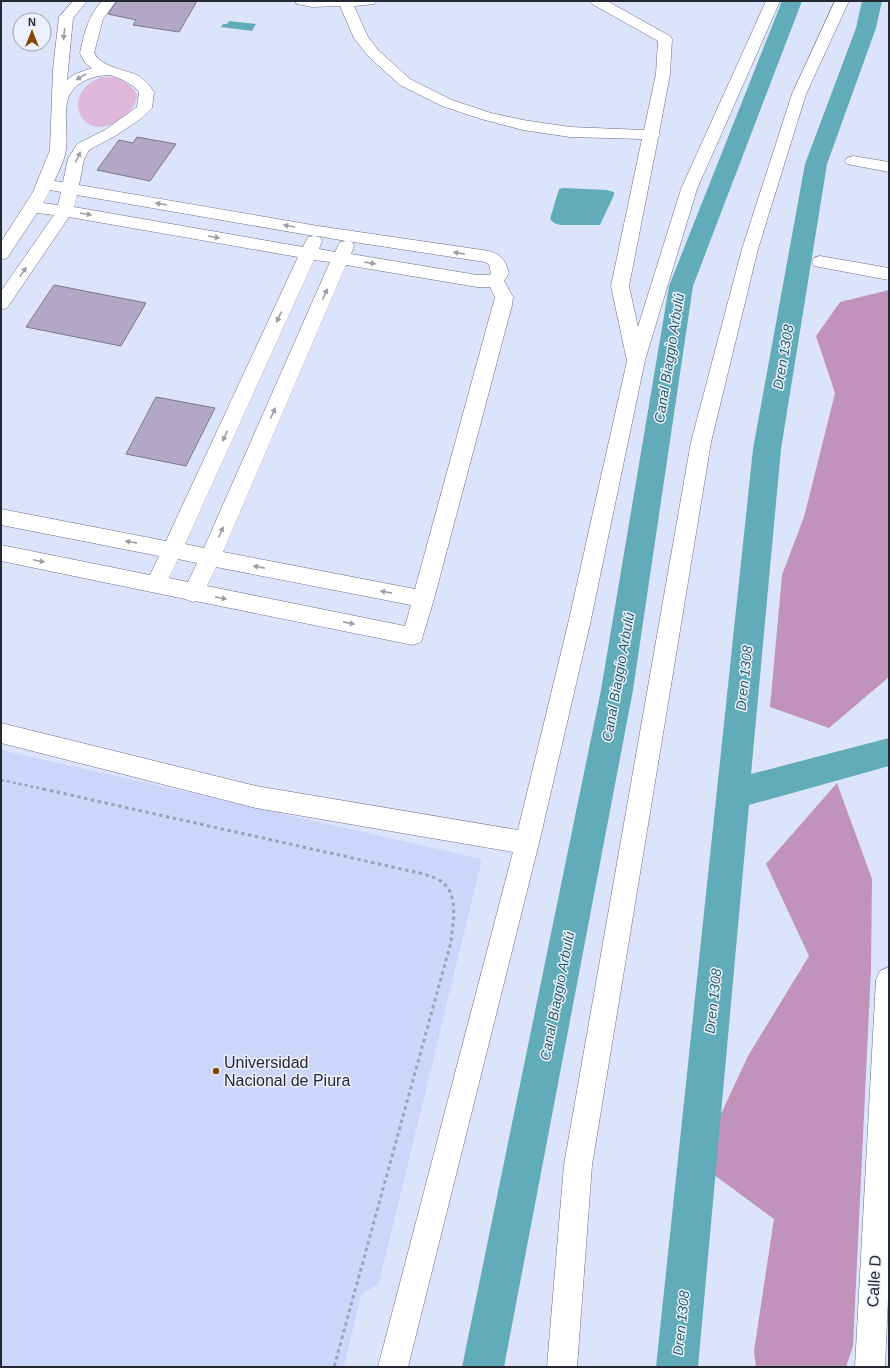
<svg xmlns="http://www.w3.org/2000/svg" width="890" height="1368" font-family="Arial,sans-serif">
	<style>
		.built { fill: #cbd6fa }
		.green { fill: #deb9d9 }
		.forest { fill: #c193ba }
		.water { fill: #62acba }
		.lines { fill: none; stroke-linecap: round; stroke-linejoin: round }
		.canal { fill: #62acba; fill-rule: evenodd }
		.building { fill: #b2a8c4; stroke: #7e748f }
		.minor-casing { stroke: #666e88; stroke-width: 1 }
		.path-far1 { stroke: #9ca3b6; stroke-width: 2.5; stroke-dasharray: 3 3; stroke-linecap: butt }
		.path { stroke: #9ca3b6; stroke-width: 3; stroke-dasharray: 3.5 3.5; stroke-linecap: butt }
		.minor { fill: #fff; fill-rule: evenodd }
		.oneway { fill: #9c9ea3 }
		.poi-dot { fill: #824700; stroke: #edf1fd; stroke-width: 1.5 }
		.labels { text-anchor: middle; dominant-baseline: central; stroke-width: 3; stroke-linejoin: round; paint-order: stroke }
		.water-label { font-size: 14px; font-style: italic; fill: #225e6a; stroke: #edf1fd }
		.near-poi-label { font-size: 16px; fill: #242833; stroke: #edf1fd; text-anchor: start }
		.near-street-label { font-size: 16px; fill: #242833; stroke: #edf1fd }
	</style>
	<rect width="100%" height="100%" fill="#dce4fb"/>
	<path class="built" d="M1 750 482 859 379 1283 361 1295 344 1367H1Z"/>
	<path class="green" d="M102 77C118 76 129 81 137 94 136 105 131 113 121 119 81 147 58 92 102 77Z"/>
	<g class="forest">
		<path d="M889 290V677L829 728 770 707 782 575 804 517 835 393 816 336 840 302Z"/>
		<path d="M837 783 872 879 871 969 853 1346 846 1367H756L754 1351 774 1219 698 1163 748 1056 809 956 766 864Z"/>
	</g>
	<g class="water">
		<path d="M229 21 256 24 252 31 221 27 223 24H227Z"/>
		<path d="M564 188 607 190 614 192V195L600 225H560L554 223 550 219 559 189Z"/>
	</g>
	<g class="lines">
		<g class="canal">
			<path d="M782 1H802L693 286 633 690 504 1367H462L601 690 669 286Z"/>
			<path d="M862 1H882L876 28 827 164 781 449 751 774 889 738V766L749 805 698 1367H656L753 449 805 164 856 28Z"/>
		</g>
	</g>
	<g class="building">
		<path d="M117 1H197L179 32 133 25 136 20 108 14Z"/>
		<path d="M137 137 176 144 150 181 97 170 119 140 133 143Z"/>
		<path d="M54 285 146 303 121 346 26 327Z"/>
		<path d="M156 397 215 408 186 466 126 454Z"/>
	</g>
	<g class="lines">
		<g class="minor-casing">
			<g id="minor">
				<path d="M73 1H87L73 18 67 80 75 74 92 68 85 63 80 53C84 34 88 16 102 1H116L103 19 94 53C102 68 125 69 139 76 145 80 150 86 154 92L152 108 142 118 115 136 89 150 84 159 79 185 318 226 489 251C502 255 505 260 509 273L504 281 513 297 512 305 434 599 421 642 413 645 195 601 193 602 185 599 1 561V545L150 575 159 556 1 525V509L166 541 298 257 69 217 7 308 1 310V291L54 215 37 213 7 258 1 260V242L33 192 50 150 53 69 59 17ZM110 75C121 79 132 83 139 92L137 107 105 130 77 144 68 159 63 182 54 181C59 171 65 159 66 149 68 134 64 118 67 103 70 83 93 75 110 75ZM50 190 61 192 58 205 43 203ZM77 195 314 236 308 237 303 247 74 207ZM315 236H318L346 241 340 242 335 252 319 249 322 241 320 237ZM347 241 485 262 489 264 491 273 490 275H477L351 254 354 246 352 242ZM314 260 330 262 204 548 185 544ZM346 265 477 287H490L495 297 415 589 223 552ZM178 559 197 563 188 582 169 578ZM216 567 411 605 405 626 207 586Z"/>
				<path d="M295 1H376L374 4 354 6 368 37 378 50 410 79 452 100 491 113 523 120 570 127 644 130 656 74 658 41 592 4 590 1H607L670 36 672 39 670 74 659 133 660 135 658 138 629 286 638 327 681 189 766 1H780L697 189 645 360 590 624 539 843 408 1367H378L513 852 256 808 1 743V723L256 786 518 830 568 624 627 361 611 286 642 139 570 137 523 130 481 119 442 106 400 85 368 56 354 38 340 6 312 7 297 4Z"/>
				<path d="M835 1H849L806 94 758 249 711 442 592 1165 577 1367H547L564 1165 691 442 742 249 792 94Z"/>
				<path d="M853 156 889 162V172L847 164 845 161 847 158Z"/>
				<path d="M820 256 889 268V280L814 266 812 262 814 258Z"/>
				<path d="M889 967V1276L885 1367H855L876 980 880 971Z"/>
			</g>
		</g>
		<path class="path-far1" d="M1 780 48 790"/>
		<path class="path" d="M43 789 424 874C429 876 434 877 439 880 460 892 453 922 451 942L334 1367"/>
		<use href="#minor" class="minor"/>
	</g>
	<defs><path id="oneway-solid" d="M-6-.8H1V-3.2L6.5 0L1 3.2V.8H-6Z"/></defs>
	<g class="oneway">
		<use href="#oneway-solid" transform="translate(64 34) rotate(97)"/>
		<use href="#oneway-solid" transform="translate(81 77) rotate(149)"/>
		<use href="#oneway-solid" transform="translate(78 157) rotate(-64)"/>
		<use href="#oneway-solid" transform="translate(161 204) rotate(-170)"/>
		<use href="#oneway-solid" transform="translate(86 214) rotate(10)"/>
		<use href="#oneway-solid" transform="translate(289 226) rotate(-170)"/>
		<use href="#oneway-solid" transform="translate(214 237) rotate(10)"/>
		<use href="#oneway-solid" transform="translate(459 253) rotate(-171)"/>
		<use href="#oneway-solid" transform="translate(370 263) rotate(9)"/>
		<use href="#oneway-solid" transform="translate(23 272) rotate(-55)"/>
		<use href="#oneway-solid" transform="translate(325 294) rotate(-66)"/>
		<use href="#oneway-solid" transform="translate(279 317) rotate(115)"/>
		<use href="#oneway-solid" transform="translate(273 413) rotate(-66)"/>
		<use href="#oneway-solid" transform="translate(225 436) rotate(115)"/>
		<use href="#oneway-solid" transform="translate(221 532) rotate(-66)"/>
		<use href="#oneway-solid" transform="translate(131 542) rotate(-169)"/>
		<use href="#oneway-solid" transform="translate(39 561) rotate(12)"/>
		<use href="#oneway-solid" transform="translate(259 567) rotate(-169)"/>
		<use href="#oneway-solid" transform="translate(386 592) rotate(-169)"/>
		<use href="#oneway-solid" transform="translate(221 598) rotate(11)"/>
		<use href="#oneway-solid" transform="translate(349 623) rotate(11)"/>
	</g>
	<circle class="poi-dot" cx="216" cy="1071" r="4"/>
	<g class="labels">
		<g class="water-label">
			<text transform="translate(783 357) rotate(-80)">Dren 1308</text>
			<text transform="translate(669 358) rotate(-81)">Canal Biaggio Arbulú</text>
			<text transform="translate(618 677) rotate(-80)">Canal Biaggio Arbulú</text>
			<text transform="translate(744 678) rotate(-84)">Dren 1308</text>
			<text transform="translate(557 996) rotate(-79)">Canal Biaggio Arbulú</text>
			<text transform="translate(713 1001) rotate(-84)">Dren 1308</text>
			<text transform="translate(681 1323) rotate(-84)">Dren 1308</text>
		</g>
		<g class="near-poi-label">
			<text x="224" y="1062">Universidad<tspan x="224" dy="18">Nacional de Piura</tspan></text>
		</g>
		<g class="near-street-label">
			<text transform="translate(874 1281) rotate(-87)">Calle D</text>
		</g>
	</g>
	<rect width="890" height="1368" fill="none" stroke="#242833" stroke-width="4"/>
	<g transform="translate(32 32)"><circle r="19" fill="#edf1fd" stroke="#9da1ac"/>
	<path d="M0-3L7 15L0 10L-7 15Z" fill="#824700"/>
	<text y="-6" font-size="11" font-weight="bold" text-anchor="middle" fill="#242833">N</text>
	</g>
</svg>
